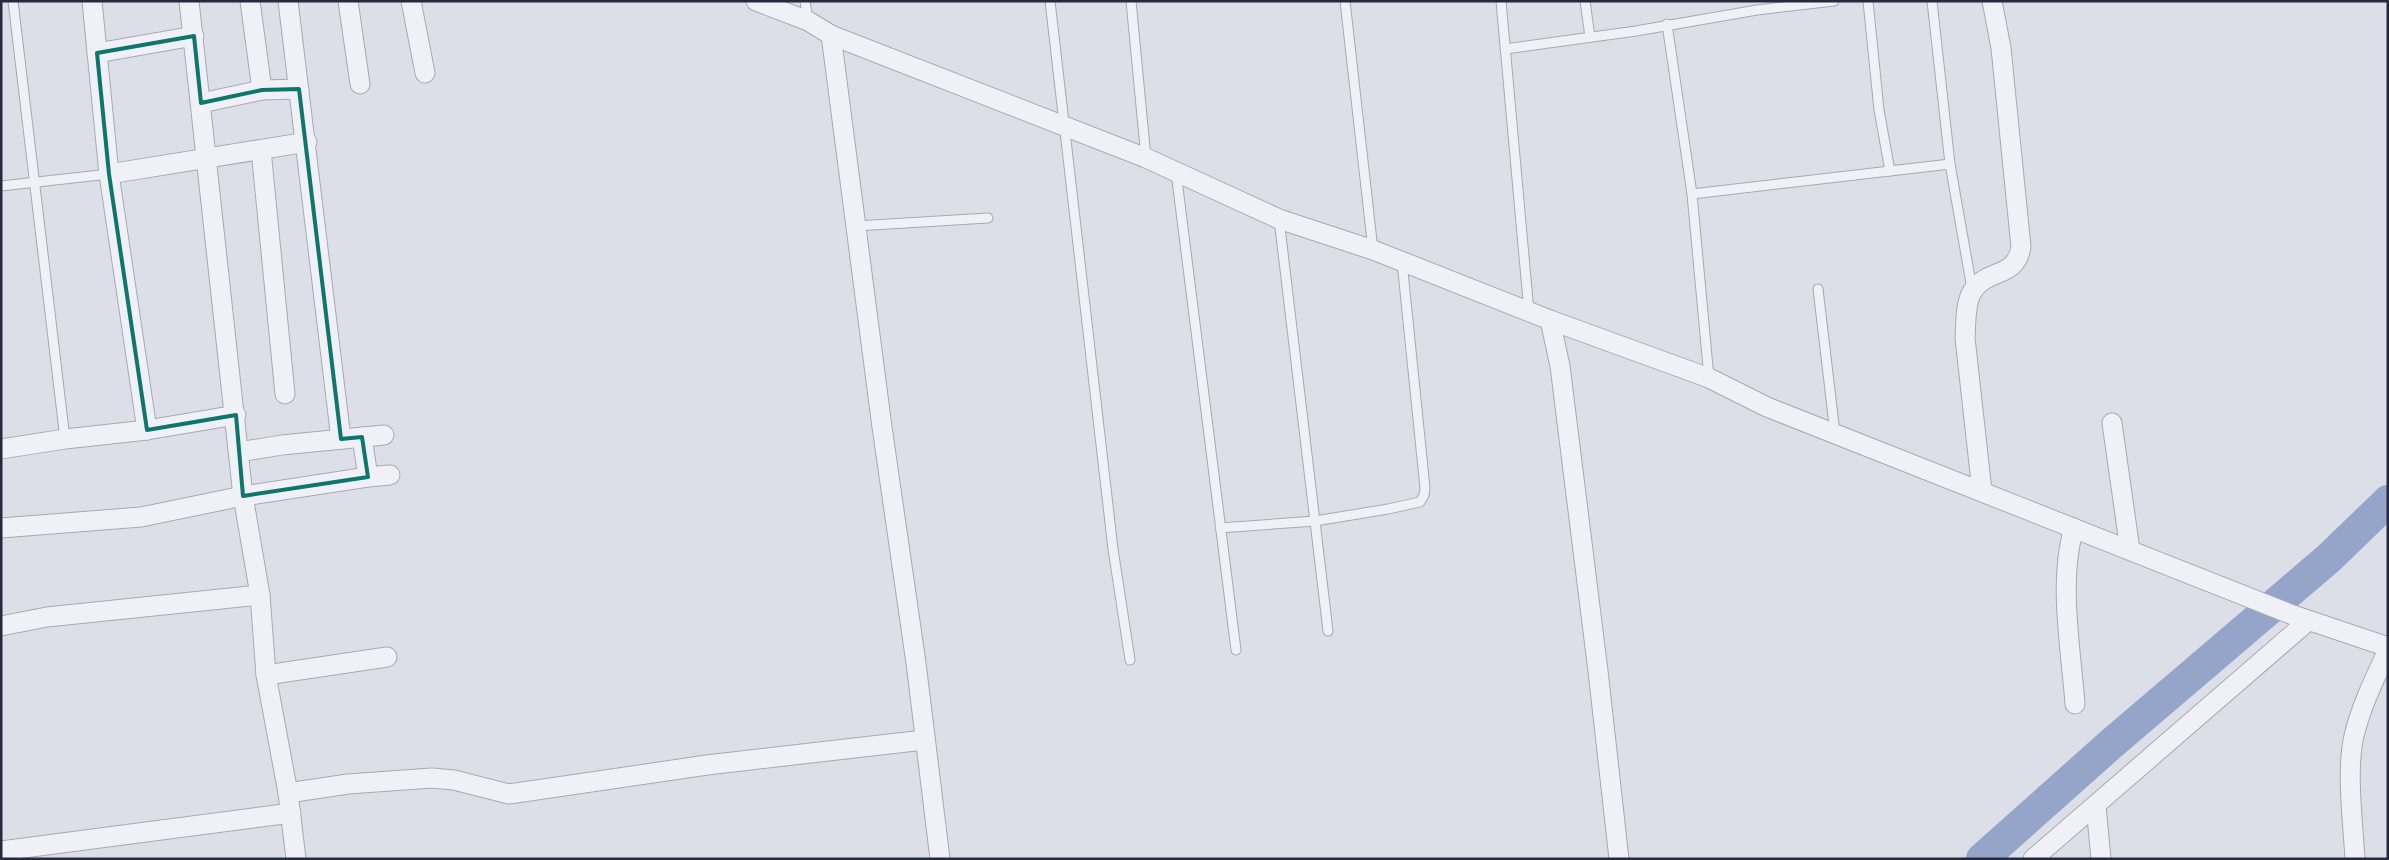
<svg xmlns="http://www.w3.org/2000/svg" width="2389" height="860" font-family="'IBM Plex Sans',sans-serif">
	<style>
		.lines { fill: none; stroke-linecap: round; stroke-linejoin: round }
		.river { stroke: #95a5ca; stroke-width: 32 }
		.lane-casing { stroke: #a6a9b5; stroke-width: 11 }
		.street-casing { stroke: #a6a9b5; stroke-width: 21 }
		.lane { stroke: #f0f1f6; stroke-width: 9 }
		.street { stroke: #f0f1f6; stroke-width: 19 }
		.marked { fill: none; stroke: #0f766e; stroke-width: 4; stroke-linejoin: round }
	</style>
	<rect width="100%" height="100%" fill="#dddfe8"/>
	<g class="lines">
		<path class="river" d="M1982 859 2111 744 2329 558 2388 501"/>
		<g class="lane-casing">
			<g id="lane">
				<path d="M13 1 65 439"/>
				<path d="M805 1 808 21"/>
				<path d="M1050 1 1113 549 1130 660"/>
				<path d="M1131 1 1146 158"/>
				<path d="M1345 1 1373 250"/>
				<path d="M1501 1 1529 312"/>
				<path d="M1585 1 1590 37"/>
				<path d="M1868 1 1879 110 1890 171"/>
				<path d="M1932 1 1950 164 1972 289"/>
				<path d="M1667 24 1692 194 1709 378"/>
				<path d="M1505 49 1636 31 1757 10 1834 1"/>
				<path d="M1176 172 1236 650"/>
				<path d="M1 186 109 174"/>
				<path d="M1692 194 1950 164"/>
				<path d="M1279 219 1328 631"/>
				<path d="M856 226 988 218"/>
				<path d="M1818 289 1835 433"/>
				<path d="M1220 528 1315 521 1388 509 1420 502 1424 495 1425 488 1402 262"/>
			</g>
		</g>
		<g class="street-casing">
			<g id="street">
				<path d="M92 1 109 174 147 430"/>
				<path d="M189 1 243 496 260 595 266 675 288 793 296 859"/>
				<path d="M250 1 262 90"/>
				<path d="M288 1 341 439"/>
				<path d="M348 1 360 84"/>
				<path d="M411 1 425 73"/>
				<path d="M756 1 808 21 831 35 1146 158 1279 219 1373 250 1550 320 1709 378 1767 407 2293 615 2388 647"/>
				<path d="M831 35 882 427 916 663 940 859"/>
				<path d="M97 53 194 36"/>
				<path d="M201 103 262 90 299 89"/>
				<path d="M261 150 285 394"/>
				<path d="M109 174 307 142"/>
				<path d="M1550 320 1560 366 1598 671 1619 859"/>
				<path d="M2112 423 2130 550"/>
				<path d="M362 437 368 477"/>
				<path d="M1 449 65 439 147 430 236 415"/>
				<path d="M239 452 282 445 384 435"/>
				<path d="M1982 491 1965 338C1966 324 1965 304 1972 292 1986 268 2016 279 2021 247L2001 48 1992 1"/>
				<path d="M1 528 141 517 243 496 368 477 390 475"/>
				<path d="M2074 528C2058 581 2071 649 2075 704"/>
				<path d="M1 626 47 617 260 595"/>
				<path d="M266 675 387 657"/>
				<path d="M288 793 348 784 432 778 454 780 509 794 707 765 924 740"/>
				<path d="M2096 806 2101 859"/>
				<path d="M1 851 291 813"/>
				<path d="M2033 859 2308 621"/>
				<path d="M2355 859C2353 824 2346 769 2354 736 2361 706 2375 678 2388 650"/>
			</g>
		</g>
		<use href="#lane" class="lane"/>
		<use href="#street" class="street"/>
	</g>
	<path class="marked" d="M194 36 201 103 262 90 299 89 341 439 362 437 368 477 243 496 236 415 147 430 109 174 97 53Z"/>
	<rect width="2389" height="860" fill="none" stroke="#252a3f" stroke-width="5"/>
</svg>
